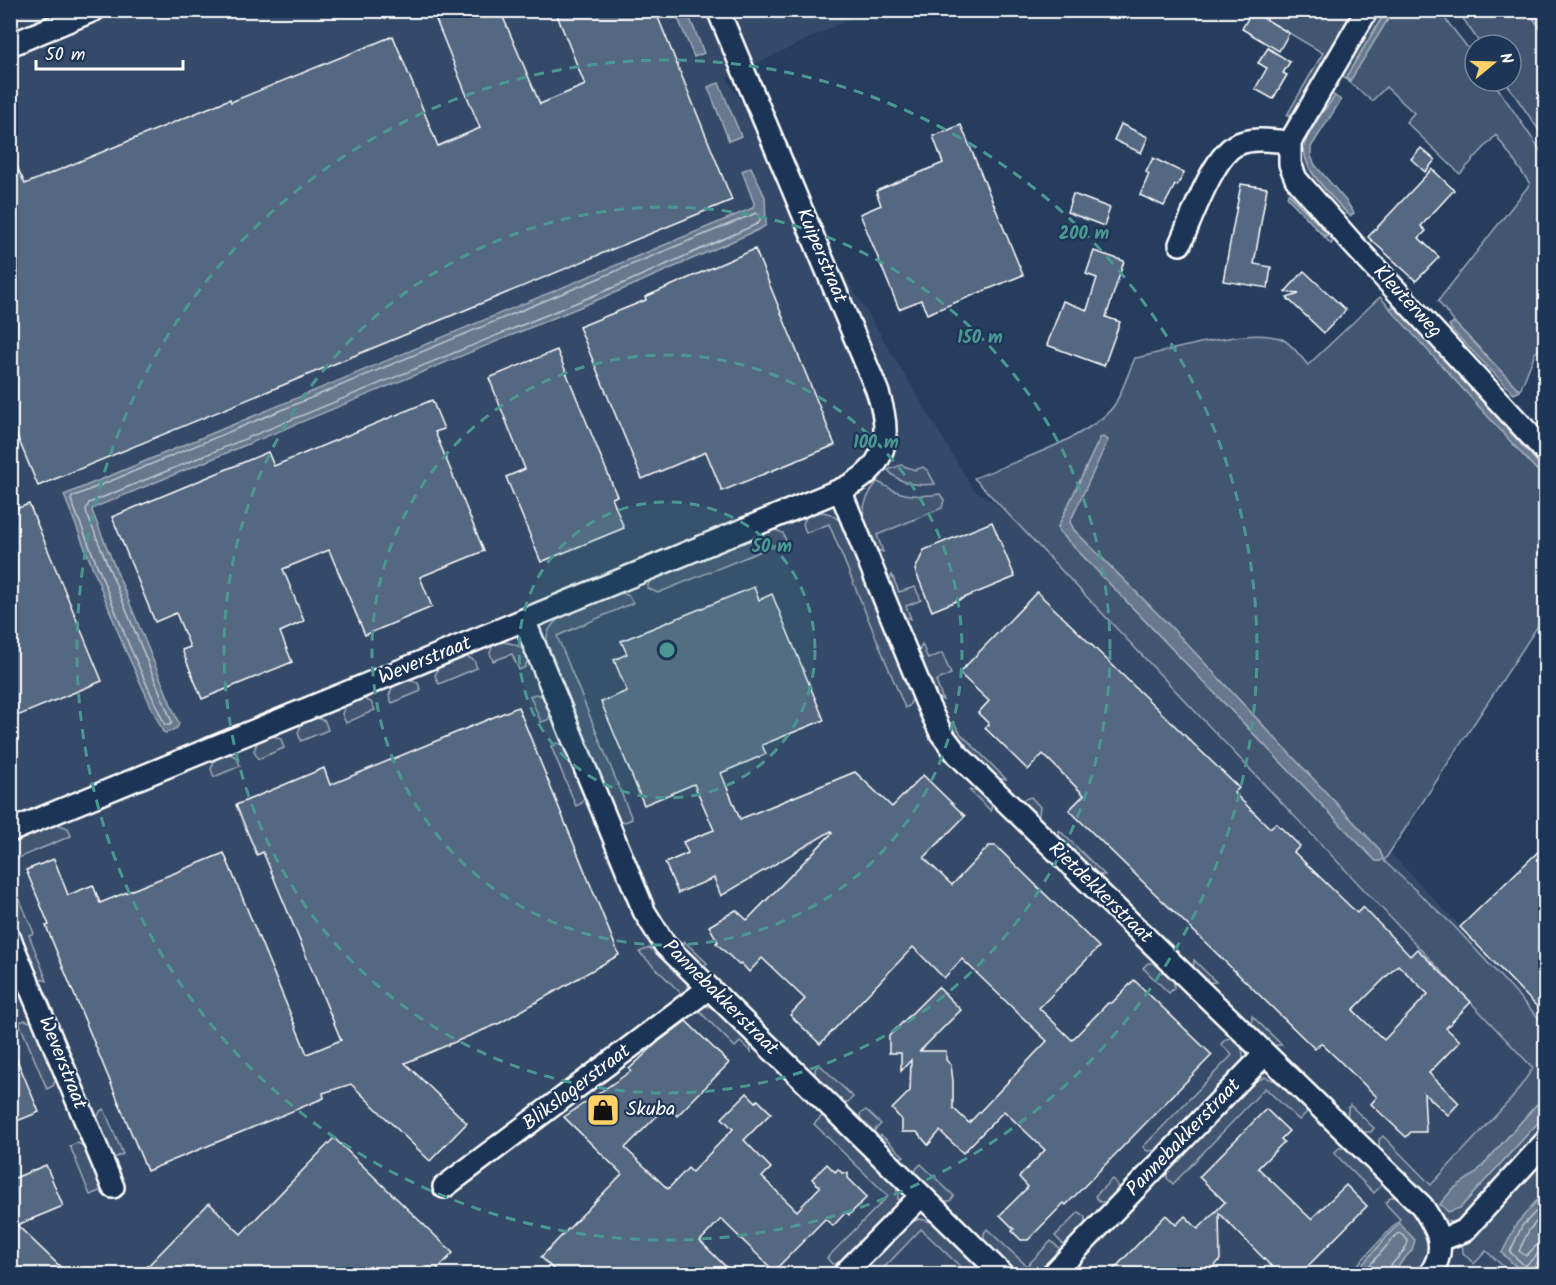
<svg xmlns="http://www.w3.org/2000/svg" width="1556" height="1285" font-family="Kalam,sans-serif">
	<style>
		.built { fill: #344a68 }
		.green { fill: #425672; stroke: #a0aab8; stroke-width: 1.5; fill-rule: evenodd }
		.water { fill: #67788e; stroke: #a4aebb; stroke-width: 1.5 }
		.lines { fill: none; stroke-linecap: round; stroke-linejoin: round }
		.shore { stroke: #c2c9d2; stroke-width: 1.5 }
		.building { fill: #556781; stroke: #fff; stroke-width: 1.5; fill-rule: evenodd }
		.minor-casing { stroke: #fff; stroke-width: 26 }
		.minor { stroke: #1d3557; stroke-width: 21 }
		.ring { fill: none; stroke: #4b9892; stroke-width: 3; stroke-dasharray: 10 8 }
		.labels { text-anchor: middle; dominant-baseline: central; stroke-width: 4.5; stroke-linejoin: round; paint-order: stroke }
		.street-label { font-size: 20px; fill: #fff; stroke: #1d3557 }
		.poi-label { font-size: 20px; fill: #fff; stroke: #1d3557; text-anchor: start }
		.centre { fill: #4b9892; stroke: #1d3557; stroke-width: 3 }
		.ring-label { font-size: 18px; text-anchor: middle; font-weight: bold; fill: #4b9892; stroke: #1d3557; stroke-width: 4.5; stroke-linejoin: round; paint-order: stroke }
	</style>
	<rect width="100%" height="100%" fill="#263d5e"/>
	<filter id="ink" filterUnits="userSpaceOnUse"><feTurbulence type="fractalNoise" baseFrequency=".0167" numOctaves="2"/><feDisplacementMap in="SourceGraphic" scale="12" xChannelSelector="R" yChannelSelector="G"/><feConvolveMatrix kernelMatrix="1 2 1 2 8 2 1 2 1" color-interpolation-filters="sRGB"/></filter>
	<g filter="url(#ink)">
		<path class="built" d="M10 11H866L727 78 973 489 1150 601 1545 1015V1104L1517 1274H11Z"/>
		<g class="green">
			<path d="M1252 11H1358L1298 113 1287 115 1323 53Z"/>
			<path d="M1373 11H1386L1346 77 1349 81 1393 11H1439L1475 57V81H1493L1545 157V344L1535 353 1520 391 1454 322 1438 301 1530 184 1496 135 1460 174 1406 122 1414 113 1386 87 1372 101 1337 72Z"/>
			<path d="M1458 11H1528L1545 35V139L1505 81H1511V45H1481Z"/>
			<path d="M1329 92 1335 96C1325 110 1310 127 1305 144 1299 167 1333 198 1347 213L1340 218 1312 188 1298 163 1299 135Z"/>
			<path d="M1295 189 1335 238 1331 244 1314 226 1325 236 1327 233 1290 194Z"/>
			<path d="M1380 297 1545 479V615L1384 861 1454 926 1545 1025V1095L1476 1173 1453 1189 1440 1205 1460 1208 1545 1115V1132L1461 1222C1452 1224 1447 1221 1440 1215L1379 1152V1140L1383 1136 1431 1185 1513 1097 1533 1068 974 478C1009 464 1095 436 1115 404 1123 390 1128 373 1135 358 1170 351 1250 326 1282 339 1291 343 1301 357 1308 365ZM1100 438 1107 440 1070 522 1074 530 1169 625 1379 849 1383 858 1380 861H1376L1370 855 1059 531 1058 527Z"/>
			<path d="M901 465 915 470 923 467 928 471 935 484C918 486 899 484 888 470Z"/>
			<path d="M877 482C884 484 889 489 895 491 910 497 925 496 940 494L944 500 942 508 877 535 883 552 875 549C863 520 856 509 877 482Z"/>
			<path d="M823 512 830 514 843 523 914 695 909 706 905 708 829 524 806 533 803 524 807 515Z"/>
			<path d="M773 529 783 533 786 541 658 593 647 588 650 580Z"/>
			<path d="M892 575 899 592 915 587 921 600 906 606 911 619 901 615 888 584Z"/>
			<path d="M620 592 629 596 633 603 557 636 632 819 625 822 616 819 547 651C542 622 563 616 585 606 597 601 608 596 620 592Z"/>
			<path d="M500 642C513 642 522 646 529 657L525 667 519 670 512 654 493 661 490 653 493 644Z"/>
			<path d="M922 644 928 659 942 653 951 674 936 681 943 700 934 696 918 654Z"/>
			<path d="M465 656 474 660 477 668 439 684 435 676 439 666Z"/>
			<path d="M408 679 418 683 421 691 392 703 389 696 393 685Z"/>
			<path d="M535 694 546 697 552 711 548 720 541 722 530 696Z"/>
			<path d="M362 698 371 702 375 710 346 723 342 714 346 704Z"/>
			<path d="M315 717 325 721 328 730 301 741 298 733 302 722Z"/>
			<path d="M953 722 961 734 1006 779H995L964 748 950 730Z"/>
			<path d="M271 735 281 739 284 748 258 759 254 751 258 740Z"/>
			<path d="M557 743 567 747 586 794 582 803 576 806 551 746Z"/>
			<path d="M227 753 237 757 240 766 214 777 211 769 215 759Z"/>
			<path d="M969 790H979L992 801 991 811Z"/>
			<path d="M1031 797 1040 807 1038 820 1018 801Z"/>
			<path d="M57 824 68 828 71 836 11 861V844Z"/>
			<path d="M1059 830 1105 875H1095L1059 841Z"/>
			<path d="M10 877 34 933 29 935 47 981 36 977 11 914Z"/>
			<path d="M684 941 707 963 706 965 697 964 683 950Z"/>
			<path d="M649 948 660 953 688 980 686 995 685 997 639 952Z"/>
			<path d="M1194 960 1216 982 1205 983 1193 972Z"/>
			<path d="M1148 963H1159L1174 978V988L1169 993 1143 968Z"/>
			<path d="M697 1006 715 1007 750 1042 751 1052 740 1042 735 1047 695 1007Z"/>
			<path d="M1252 1016 1282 1045 1270 1046 1251 1027Z"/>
			<path d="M25 1020 36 1024 57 1076 53 1086 47 1089 19 1022Z"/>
			<path d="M1233 1037C1242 1045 1246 1054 1241 1066L1160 1150 1147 1151 1143 1147 1232 1055 1221 1044 1226 1039Z"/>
			<path d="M819 1064 853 1097 848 1102 840 1103 815 1080V1069Z"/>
			<path d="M1265 1077 1281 1083 1309 1110 1299 1120 1265 1088 1173 1184 1167 1178V1169L1250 1084Z"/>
			<path d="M1350 1105 1374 1128 1371 1132H1359L1347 1121 1348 1109Z"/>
			<path d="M104 1109 123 1154 112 1159 96 1121 100 1111Z"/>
			<path d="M866 1110 881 1124 871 1134 861 1124 860 1114Z"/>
			<path d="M824 1114 891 1180C899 1190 900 1199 895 1211L843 1264H832L827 1258 888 1196 814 1124Z"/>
			<path d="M881 1135 904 1156 903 1157H894L877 1140Z"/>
			<path d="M77 1143 87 1147 104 1189 90 1195 70 1146Z"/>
			<path d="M1339 1148H1349L1381 1180 1380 1187 1374 1193 1334 1153Z"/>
			<path d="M1545 1151V1192L1530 1208 1502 1253 1524 1274H1512L1486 1251 1474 1264 1463 1253 1462 1240Z"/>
			<path d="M921 1164 954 1196 950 1201H940L916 1178V1169Z"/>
			<path d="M1112 1179 1117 1184 1118 1194 1110 1202H1100L1095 1196Z"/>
			<path d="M1391 1197H1398C1426 1224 1438 1234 1421 1273L1419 1274H1391L1412 1250 1399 1223 1354 1274H1349L1400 1219 1385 1203Z"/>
			<path d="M1079 1212 1085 1217V1227L1066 1247 1055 1236Z"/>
			<path d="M920 1219 935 1223 989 1274H968L921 1229 878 1274H858L908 1223Z"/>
			<path d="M987 1229 1027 1266 1051 1241 1062 1251C1024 1285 1018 1277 984 1244V1233Z"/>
			<path d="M1545 1254V1268L1540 1274H1527Z"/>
		</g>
		<g class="water">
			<path d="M675 11H687L704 53 694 57Z"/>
			<path d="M1386 11H1393L1350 81 1346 77Z"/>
			<path d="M1528 11H1545V35Z"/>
			<path d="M719 83 741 136 729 141 708 87Z"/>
			<path d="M1335 96 1341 100 1311 147V156L1315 165 1346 201 1354 213 1350 216C1336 201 1299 167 1305 144 1310 127 1325 110 1335 96Z"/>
			<path d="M751 167 765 197 766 225 760 229 631 286 93 508 92 511 179 724 177 728 166 733 163 732 124 647 64 495 753 208 754 203 742 171Z"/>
			<path d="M1288 193 1327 233V236L1323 235 1287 197Z"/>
			<path d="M1391 307 1400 310 1545 471V479L1390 309Z"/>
			<path d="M1454 322 1520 391 1514 394 1452 330 1449 325Z"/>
			<path d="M1103 437 1108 440 1070 522 1074 530 1169 625 1379 849 1383 859 1380 861H1376L1370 855 1059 531 1058 527 1100 438Z"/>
			<path d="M1545 1095V1115L1460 1208 1448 1212 1440 1204 1453 1189 1476 1173Z"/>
			<path d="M1545 1192V1254L1527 1274H1524L1502 1253 1517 1223Z"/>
			<path d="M1399 1223 1415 1240 1412 1250 1391 1274H1354Z"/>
		</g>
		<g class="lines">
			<g class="shore">
				<path d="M756 213 760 216V221L757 224 629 281 89 503 86 509 87 514 172 722 170 725H165L129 645 71 500 72 497Z"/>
				<path d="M1546 1201 1522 1226 1510 1252 1525 1266 1539 1253 1546 1251"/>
				<path d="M1546 1211 1529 1230 1519 1251 1526 1256 1536 1246 1546 1243"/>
				<path d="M1362 1274 1397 1234 1400 1233 1408 1241C1406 1255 1389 1261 1387 1274"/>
			</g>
		</g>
		<g class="building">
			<path d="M432 10H500L540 104 585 85 555 10H655L732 200 38 486 10 419V151L25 184 230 99 231 102 393 36 438 146 480 128Z"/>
			<path d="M1252 11 1289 33 1279 51 1242 29Z"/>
			<path d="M1268 48 1290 62 1283 73 1287 75 1273 99 1255 89 1267 68 1258 63Z"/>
			<path d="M1121 124 1148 137 1141 153 1114 140Z"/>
			<path d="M961 125 1023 275 927 314 921 300 899 309 860 214 881 205 876 191 943 163 933 136Z"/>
			<path d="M1421 148 1435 160 1425 172 1411 159Z"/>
			<path d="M1153 158 1184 173 1177 186 1175 185 1164 206 1140 195 1149 174 1146 172Z"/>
			<path d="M1432 169 1454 190 1421 226 1426 231 1419 238 1439 257 1416 281 1368 237Z"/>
			<path d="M1241 184 1267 188 1254 264 1271 267 1268 288 1223 281Z"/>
			<path d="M1073 194 1110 208 1104 226 1067 212Z"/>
			<path d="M755 249 835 445 722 491 706 452 642 479 579 327 646 300 645 297Z"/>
			<path d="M1094 251 1124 261 1106 317 1120 322 1104 366 1047 345 1063 301 1087 310 1097 278 1086 274Z"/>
			<path d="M1304 271 1346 310 1324 333 1287 298 1299 294 1285 292Z"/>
			<path d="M557 350 617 496 612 498 624 528 541 562 506 477 525 469 489 378Z"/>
			<path d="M432 400 444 429 435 432 484 551 420 577 432 607 365 635 329 550 283 569 304 621 280 632 292 662 202 699 182 650 190 647 176 613 155 622 112 517 268 452 274 466Z"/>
			<path d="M29 504 102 681 10 719V511Z"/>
			<path d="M992 522 1015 577 932 611 915 570 924 550Z"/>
			<path d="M754 587 759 600 772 594 824 720 762 745 766 754 721 773 740 819 855 772 892 807 923 775 965 816 924 858 952 885 989 846H996L1099 947 1039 1008 1072 1040 1108 1003H1112L1134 980 1212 1055 1066 1205 1064 1203 1028 1240H1021L1012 1231 1014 1229 1000 1215 1028 1187 1019 1177 1045 1150 1004 1111 963 1153 940 1131 928 1145 917 1132H902V1120L892 1109 910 1091 911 1060 901 1071V1053H889V1036L938 987 961 1010 920 1051H946V1060L951 1065 953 1081V1108L969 1123 1047 1041 962 959 944 978 913 947 820 1044 790 1015 805 999 762 958 749 972 741 963 739 965 716 943 718 942 709 926 736 910 747 920 832 833 831 831 721 896 714 878 678 893 665 863 688 853 683 842 714 830 694 784 644 805 601 702 627 691 614 660 627 654 621 641Z"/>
			<path d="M1037 592 1239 788 1234 793 1270 828 1276 823 1300 846 1294 852 1357 913 1363 907 1410 956 1417 949 1471 1002 1446 1028 1460 1041 1429 1073 1459 1103 1448 1115 1424 1093 1426 1132H1411L1406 1137 1371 1104 1377 1097 1321 1043 1315 1049 1069 810 1084 795 1043 754 1028 770 985 728 989 724 978 713 989 701 959 673ZM1398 965 1428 994 1384 1040 1353 1010Z"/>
			<path d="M518 707 619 955 500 1023 405 1063 467 1123 430 1161 351 1084 323 1093 324 1098 147 1171 46 926 49 925 26 870 54 859 68 895 93 885 100 903 224 853 307 1054 341 1040 263 852 257 855 236 805 324 768 330 785Z"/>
			<path d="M1545 845V1015L1460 927Z"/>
			<path d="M686 1021 729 1063 677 1116 667 1106 625 1148 668 1189 688 1168 692 1172 733 1129 722 1118 747 1093 756 1102 758 1100 771 1113 744 1140 771 1168 762 1177 797 1211 820 1187 812 1179 827 1164 835 1172 838 1169 842 1173H848V1178L867 1197 849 1215 846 1212 833 1226 825 1219 774 1271 721 1219 700 1241 734 1275H559L541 1257 622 1174 564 1117 631 1071 629 1069 658 1042Z"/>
			<path d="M10 1043 39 1112 10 1124Z"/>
			<path d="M1266 1109 1289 1131 1281 1139 1284 1142 1258 1168 1311 1219 1346 1185 1367 1206 1299 1275H1280L1219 1213 1220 1260 1206 1275H1108L1166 1215 1176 1225 1185 1216 1198 1229 1225 1202 1199 1177Z"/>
			<path d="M334 1138 453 1253 432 1275H139L209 1203 241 1234Z"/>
			<path d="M46 1165 63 1206 17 1225 69 1275H10V1180Z"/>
		</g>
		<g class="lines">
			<g class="minor-casing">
				<g id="minor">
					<path d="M1367 10 1290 142V164L1296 179 1353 244 1546 452"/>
					<path d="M10 45 94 10"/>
					<path d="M1180 244C1191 220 1214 153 1238 144 1254 137 1274 141 1290 142"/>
					<path d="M840 490 926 701 941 733 957 754 1422 1206C1438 1230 1448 1248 1430 1274"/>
					<path d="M524 620 644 911 665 945 1002 1274"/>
					<path d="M10 831 840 490C888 469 893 436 877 390L718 10"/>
					<path d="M10 939 113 1187"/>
					<path d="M444 1187 709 988"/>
					<path d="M1440 1240 1464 1231 1546 1141"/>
					<path d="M844 1274 921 1196"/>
					<path d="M1053 1274 1265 1054"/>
				</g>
			</g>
			<use href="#minor" class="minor"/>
		</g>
	</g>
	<circle cx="667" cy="650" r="148" fill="#4b9892" fill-opacity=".12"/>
	<g class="ring">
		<circle cx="667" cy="650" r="148"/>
		<circle cx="667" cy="650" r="295"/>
		<circle cx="667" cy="650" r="443"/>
		<circle cx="667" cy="650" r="590"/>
	</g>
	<defs>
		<g id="shop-square" transform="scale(1.725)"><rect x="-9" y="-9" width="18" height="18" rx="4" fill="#ffd166" stroke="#1d3557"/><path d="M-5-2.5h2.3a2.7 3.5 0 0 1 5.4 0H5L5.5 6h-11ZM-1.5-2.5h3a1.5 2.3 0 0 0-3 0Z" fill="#111"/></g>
	</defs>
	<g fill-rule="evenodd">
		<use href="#shop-square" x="603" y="1110"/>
	</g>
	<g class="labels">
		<g class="street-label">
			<text transform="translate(821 256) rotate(67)">Kuiperstraat</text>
			<text transform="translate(1407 302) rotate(47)">Kleuterweg</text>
			<text transform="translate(425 661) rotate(-22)">Weverstraat</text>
			<text transform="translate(1100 893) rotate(44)">Rietdekkerstraat</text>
			<text transform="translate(720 998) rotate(45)">Pannebakkerstraat</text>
			<text transform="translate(62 1063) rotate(68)">Weverstraat</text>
			<text transform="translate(577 1088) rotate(-37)">Blikslagerstraat</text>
			<text transform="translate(1184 1138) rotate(-46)">Pannebakkerstraat</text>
		</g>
		<g class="poi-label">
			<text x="626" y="1110">Skuba</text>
		</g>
	</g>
	<circle cx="667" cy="650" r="9" class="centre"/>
	<g class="ring-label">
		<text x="1084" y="239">200 m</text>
		<text x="980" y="343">150 m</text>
		<text x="876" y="448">100 m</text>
		<text x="772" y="552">50 m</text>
	</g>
	<rect width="1556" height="1285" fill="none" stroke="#1d3557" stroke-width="36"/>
	<rect x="18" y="18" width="1520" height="1249" fill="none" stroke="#fff" stroke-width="2" filter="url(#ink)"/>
	<g transform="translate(1493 63) rotate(71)"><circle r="28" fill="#1d3557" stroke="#77869a" stroke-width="1.5"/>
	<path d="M0-4.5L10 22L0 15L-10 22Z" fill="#ffd166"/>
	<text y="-9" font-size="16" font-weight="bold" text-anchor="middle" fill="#ffffff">N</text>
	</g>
	<path d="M36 60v9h147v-9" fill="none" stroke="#ffffff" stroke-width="3"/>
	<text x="45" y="60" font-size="18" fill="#ffffff" stroke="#1d3557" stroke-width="4.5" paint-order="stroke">50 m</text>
</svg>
